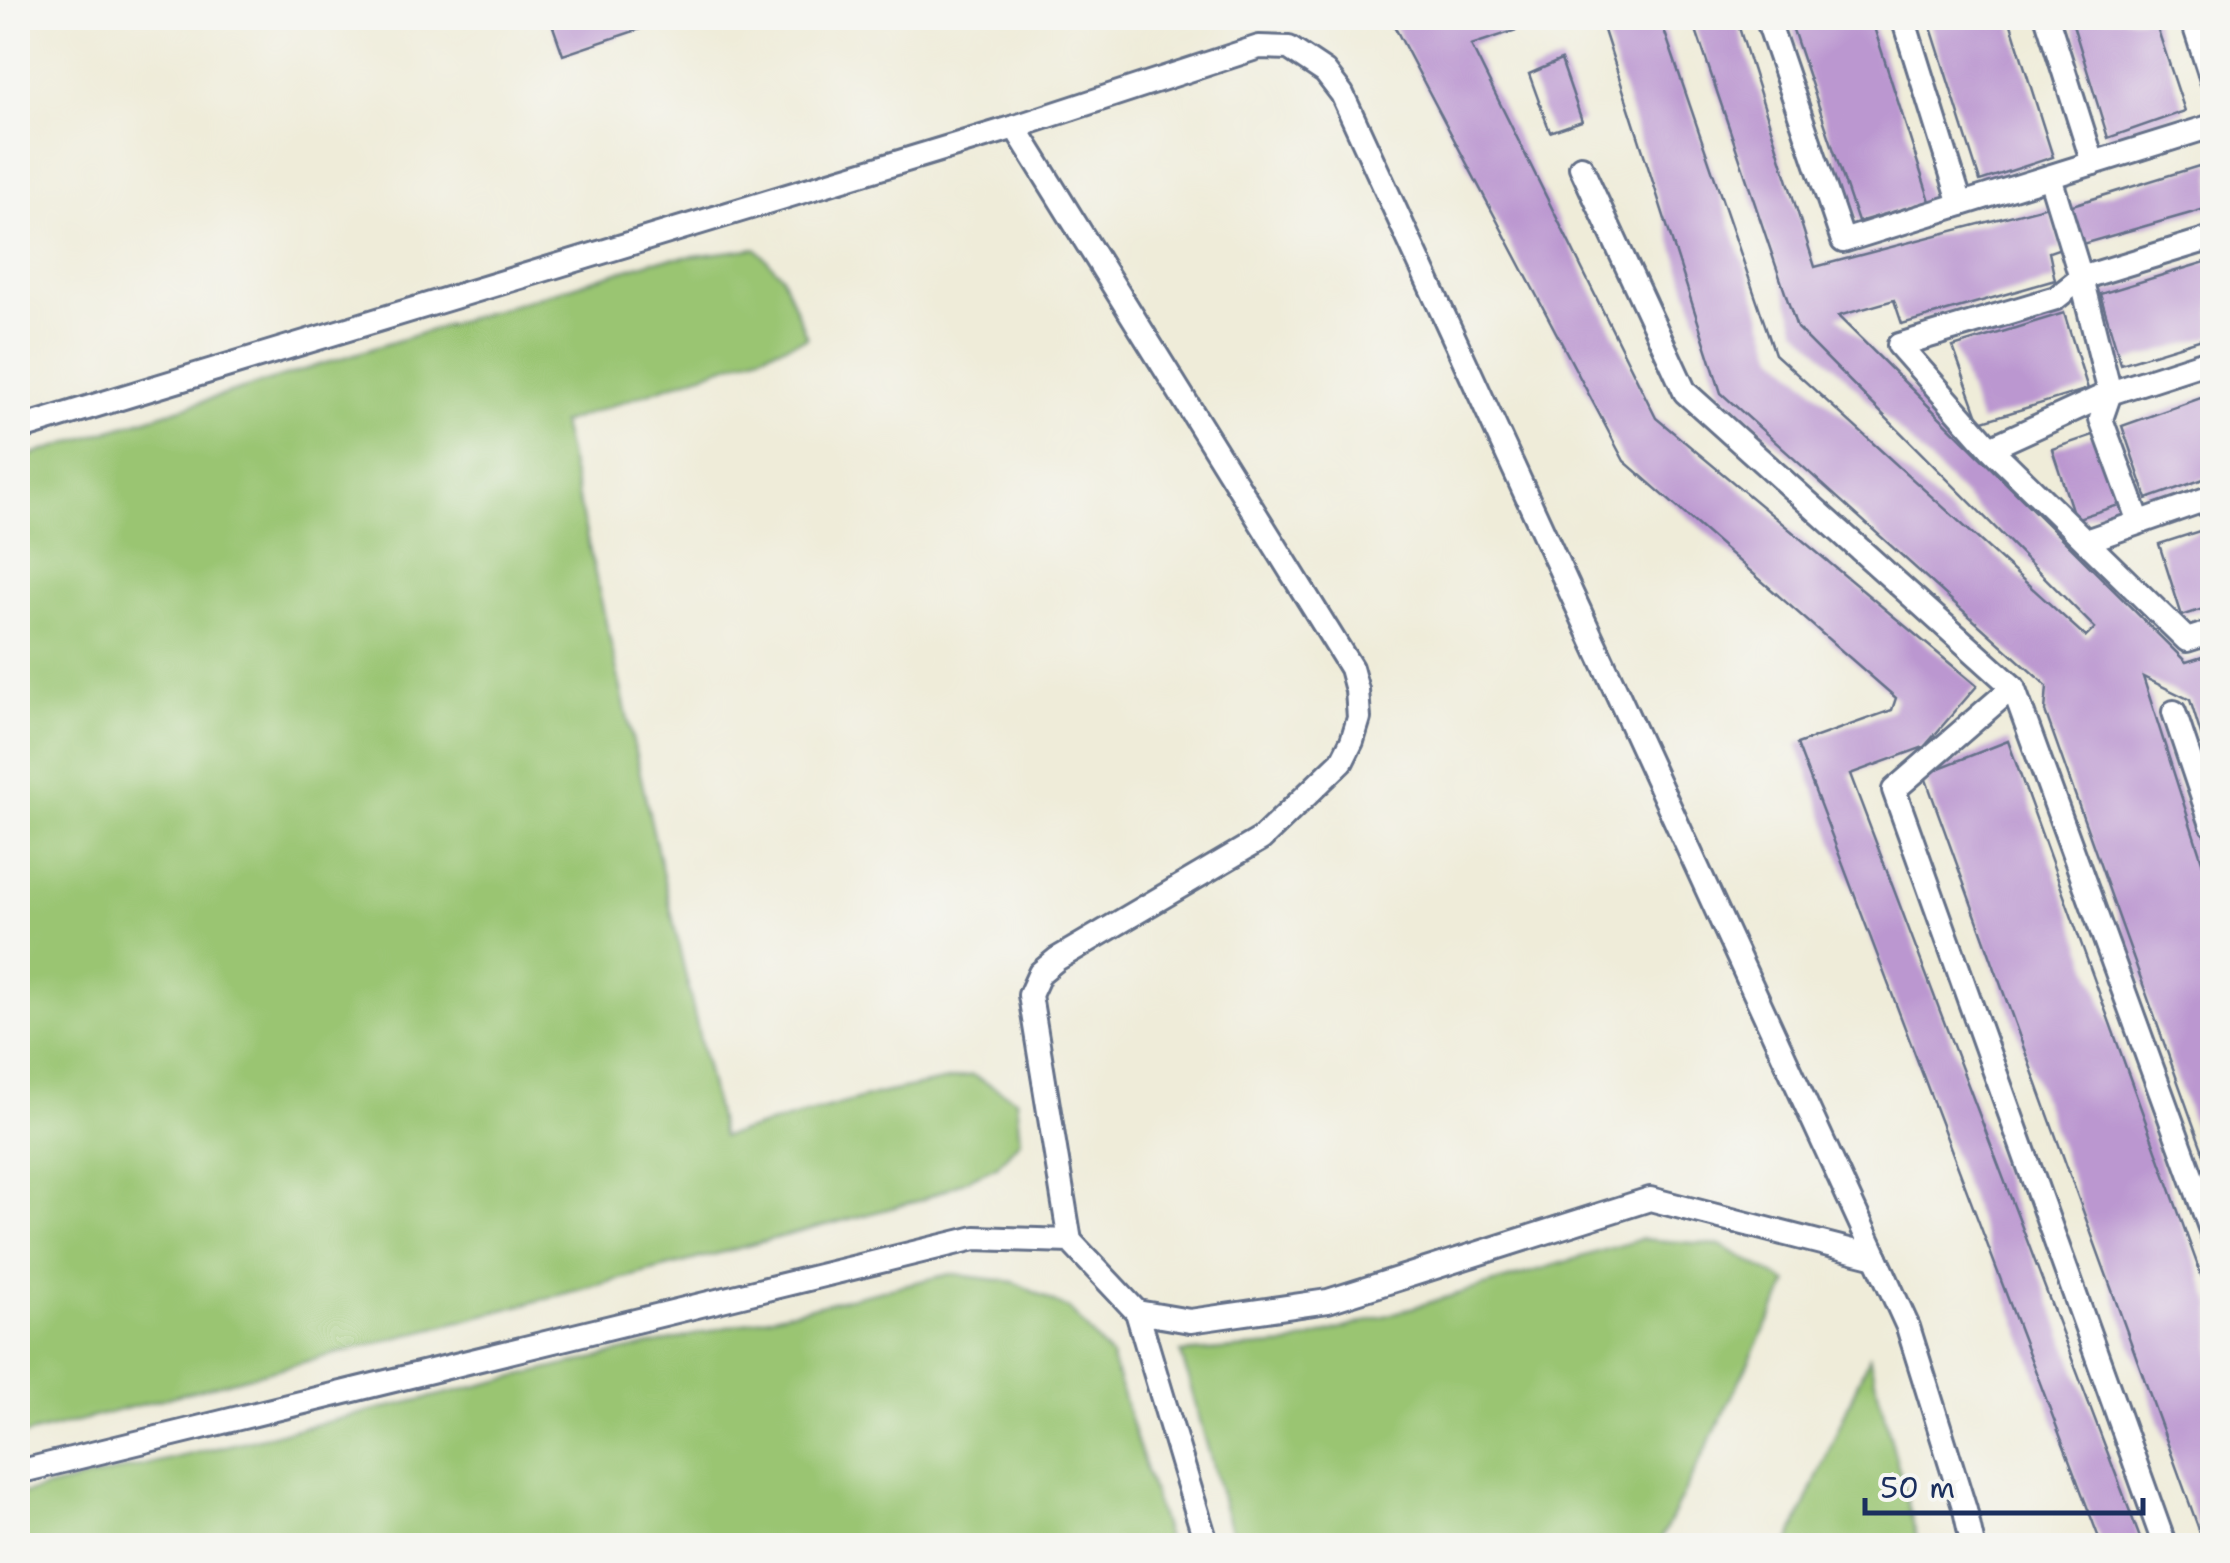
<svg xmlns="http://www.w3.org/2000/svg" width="2230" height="1563" font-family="'Shantell Sans',sans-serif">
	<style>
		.green { fill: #9ac572; stroke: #5a7a68; stroke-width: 2.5 }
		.building { fill: #bb97d0 }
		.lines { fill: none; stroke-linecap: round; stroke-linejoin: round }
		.service-casing { stroke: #657189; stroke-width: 28 }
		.service { stroke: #fff; stroke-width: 22 }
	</style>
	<rect width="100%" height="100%" fill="#f6f6f2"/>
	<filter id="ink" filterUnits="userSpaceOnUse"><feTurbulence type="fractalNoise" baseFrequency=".01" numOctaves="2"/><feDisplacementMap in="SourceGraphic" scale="20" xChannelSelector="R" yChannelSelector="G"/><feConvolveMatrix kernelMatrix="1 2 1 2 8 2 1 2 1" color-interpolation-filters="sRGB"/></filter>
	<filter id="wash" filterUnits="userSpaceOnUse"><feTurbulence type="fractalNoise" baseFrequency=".0048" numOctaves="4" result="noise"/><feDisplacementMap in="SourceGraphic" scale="40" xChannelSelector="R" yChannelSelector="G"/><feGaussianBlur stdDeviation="2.25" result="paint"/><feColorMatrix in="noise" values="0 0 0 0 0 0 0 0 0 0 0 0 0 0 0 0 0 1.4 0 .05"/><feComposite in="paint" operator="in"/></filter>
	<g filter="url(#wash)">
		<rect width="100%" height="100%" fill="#efecd9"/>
		<g class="green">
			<path d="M756 248 782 276 807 338 561 423 722 1137 878 1094 972 1075 1016 1099 1020 1140 997 1166 922 1200 18 1437V459L653 261Z"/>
			<path d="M1641 1239 1720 1245 1788 1283 1658 1545H1235L1181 1353 1288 1345Z"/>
			<path d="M950 1274 1014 1282 1070 1310 1111 1357 1169 1545H18V1495Z"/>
			<path d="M1869 1357 1919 1545H1788Z"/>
		</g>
		<g id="blocks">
			<g class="building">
				<path d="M550 18H652L655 24 563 55Z"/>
				<path d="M1395 18H1553L1471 45 1656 418 1977 686 1924 747 1850 774 2143 1546H2102L1797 744 1892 710 1896 698 1624 461 1391 20Z"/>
				<path d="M1600 18H1660L1775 354 2086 637 2095 628 1797 328 1692 18H1736L1815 267 2048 206 2061 248 2049 252 2055 280 1902 324 1894 300 1838 316 2186 662 2212 654V770L2190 700 2143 677 2212 892V1177L2045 711 2047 686 1721 393Z"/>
				<path d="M1789 18H1871L1930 201 1858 222Z"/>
				<path d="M1928 18H2009L2053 157 1980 181Z"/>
				<path d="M2071 18H2154L2185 111 2108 138Z"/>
				<path d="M1561 60 1582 121 1550 132 1529 74Z"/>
				<path d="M2212 162V207L2079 245 2069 206Z"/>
				<path d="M2212 260V336L2121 364 2100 294Z"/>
				<path d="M2064 313 2088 389 1980 422 1953 347Z"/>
				<path d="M2212 394V476L2147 499 2122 426Z"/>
				<path d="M2096 434 2119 505 2075 519 2052 449Z"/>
				<path d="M2212 527V606L2182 616 2159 544Z"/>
				<path d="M2008 741 2212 1305V1546H2205L1924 774Z"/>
			</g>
		</g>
	</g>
	<g filter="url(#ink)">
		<use href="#blocks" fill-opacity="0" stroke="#657189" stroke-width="2.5"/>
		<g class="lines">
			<g class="service-casing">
				<g id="service">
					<path d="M1767 18 1843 241 2212 126"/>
					<path d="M1903 18 1961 204"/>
					<path d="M2047 18 2093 163"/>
					<path d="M2192 18 2212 80"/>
					<path d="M1015 127 1351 668 1357 690 1359 718 1352 741 1342 761 1261 839 1057 959 1040 973 1030 995 1070 1241"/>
					<path d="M1581 167 1685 392 2013 687 2212 1233"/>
					<path d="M2050 177 2081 278 2110 393 2101 419 2139 522"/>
					<path d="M2212 238 2081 278 2056 298 1899 345 1990 448 2187 640 2212 632"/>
					<path d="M18 429 1015 127 1259 47 1289 48 1325 72 1342 94 1876 1257 1908 1327 1965 1510 1973 1546"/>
					<path d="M1990 448 2110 393 2212 360"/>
					<path d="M2086 541 2212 497"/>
					<path d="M2013 687 1894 790 2165 1546"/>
					<path d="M2174 712 2212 825"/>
					<path d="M1137 1312 1190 1321 1328 1301 1650 1199 1876 1257"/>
					<path d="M18 1472 975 1238 1070 1241 1137 1312 1207 1546"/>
				</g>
			</g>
			<use href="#service" class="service"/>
		</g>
	</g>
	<rect width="2230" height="1563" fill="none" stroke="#f6f6f2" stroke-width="60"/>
	<path d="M1865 1498v15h278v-15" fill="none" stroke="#1b2f5e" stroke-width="5"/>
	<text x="1880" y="1498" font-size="30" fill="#1b2f5e" stroke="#f6f6f2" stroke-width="8" paint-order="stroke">50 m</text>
</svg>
